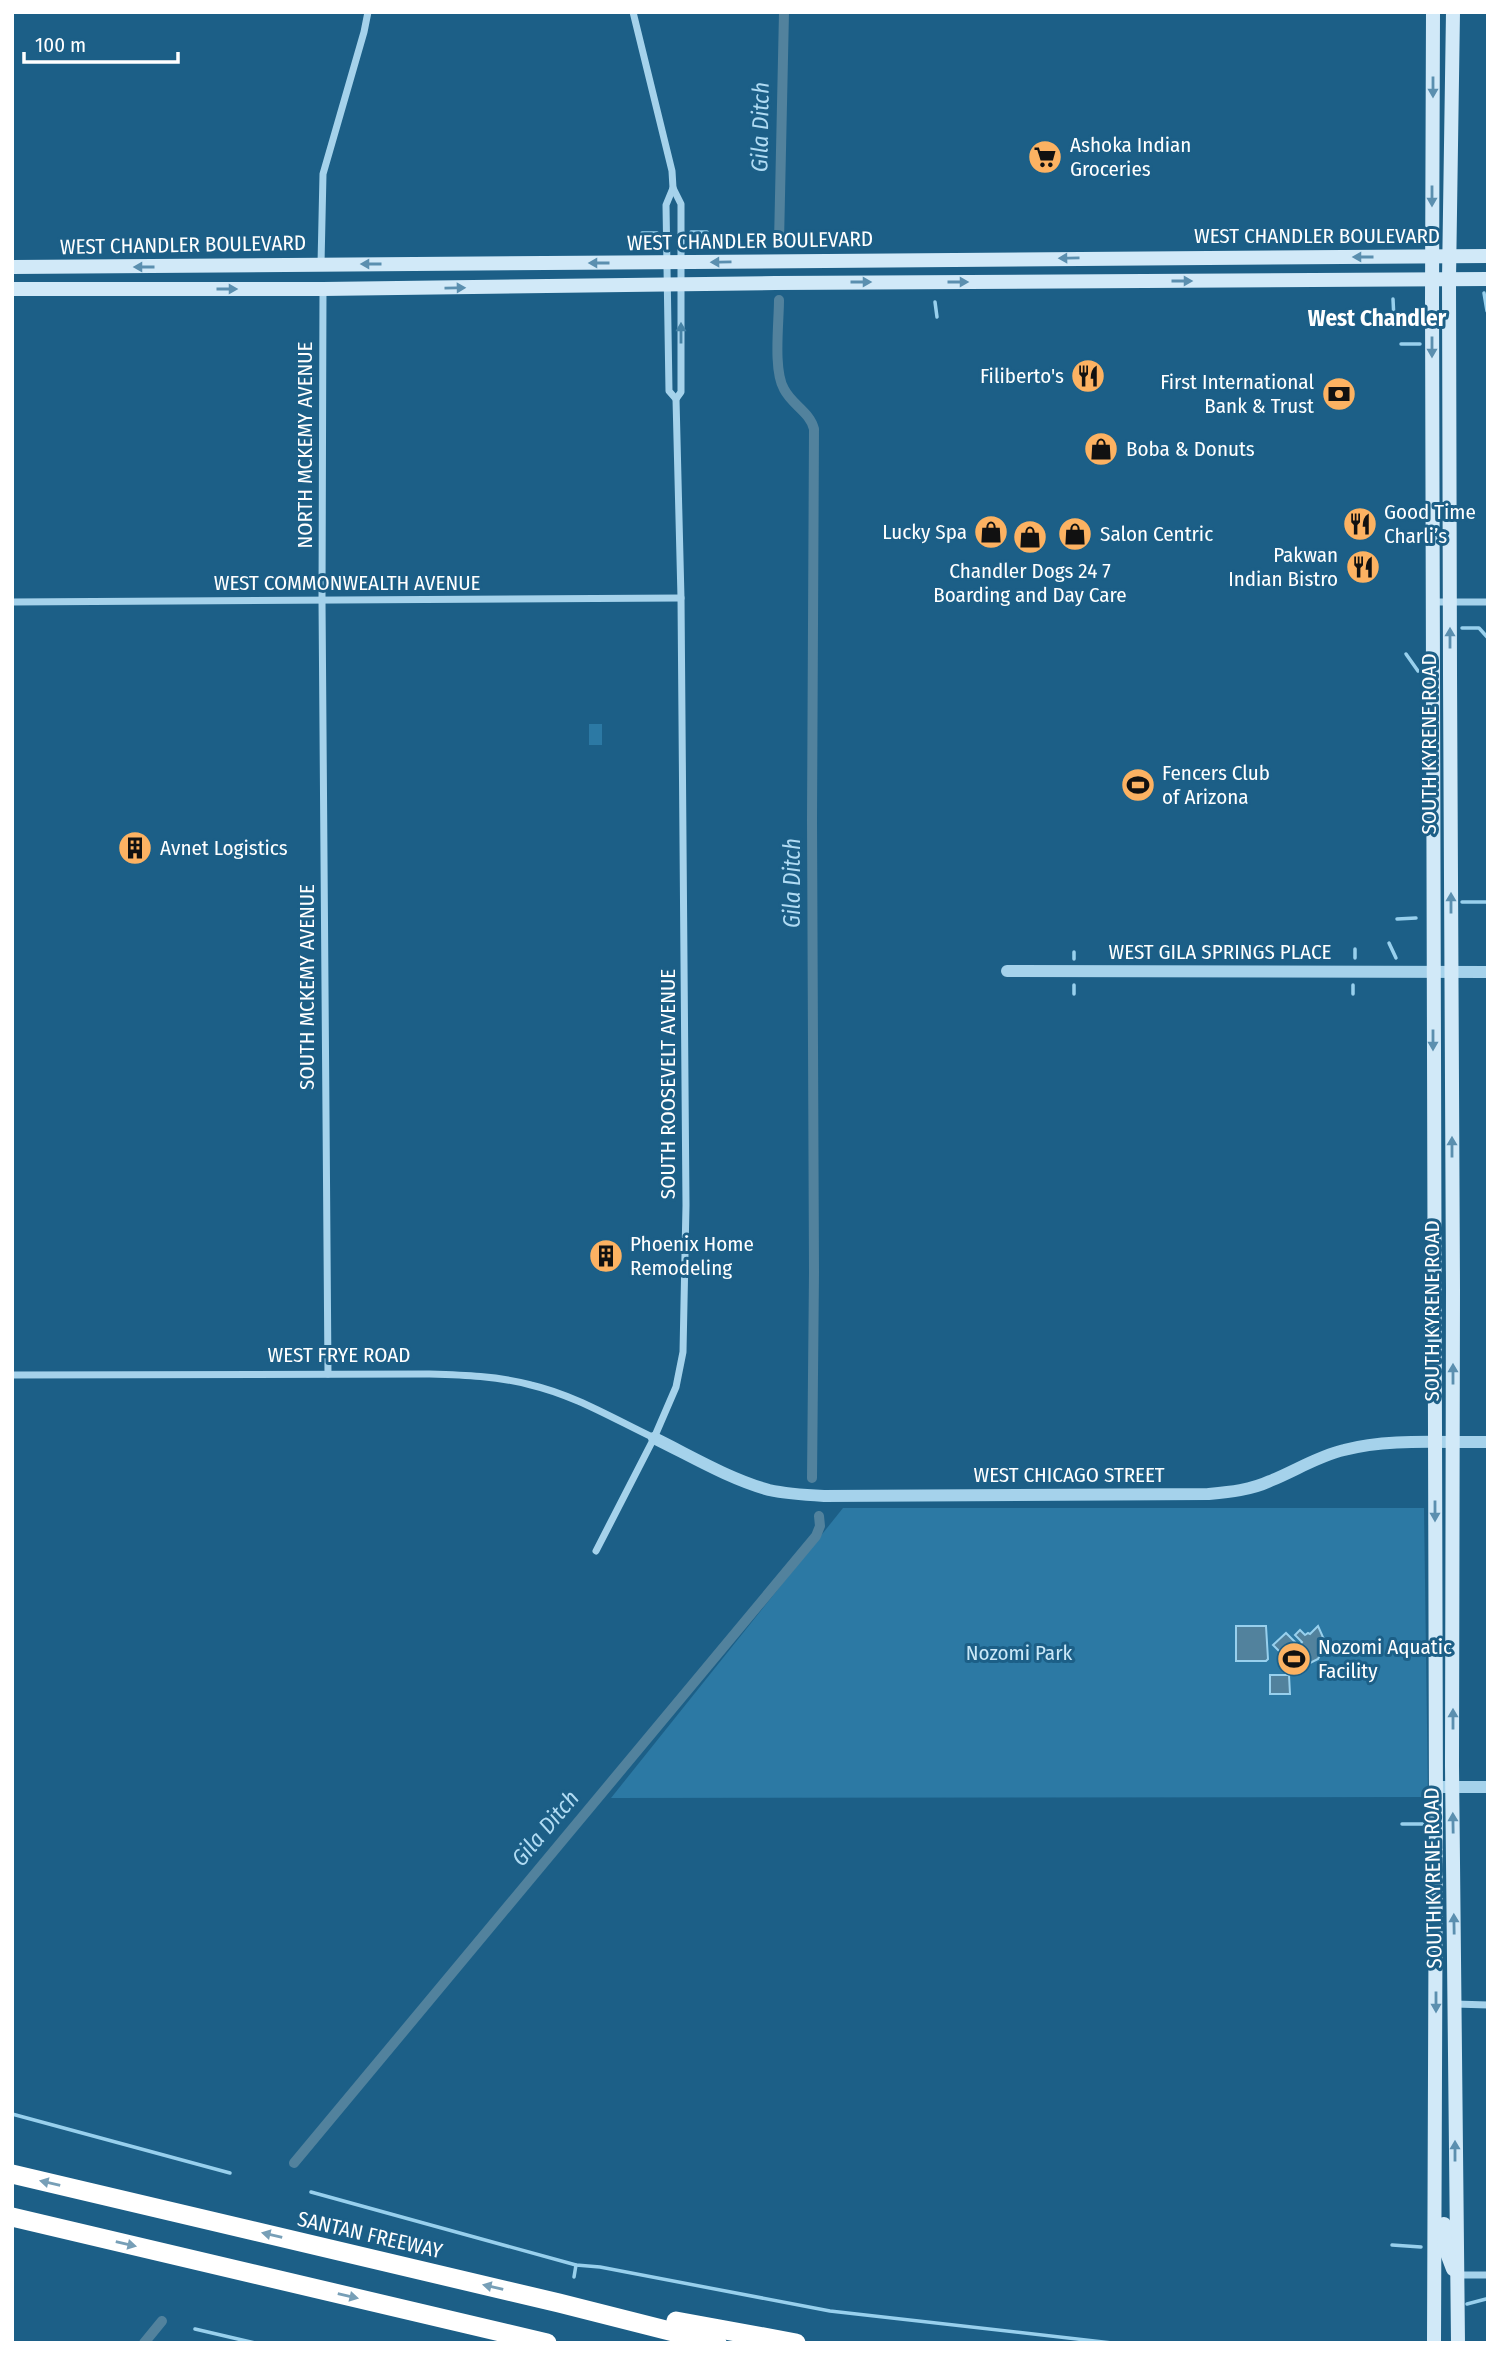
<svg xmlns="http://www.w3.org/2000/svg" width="1500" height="2355" font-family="'Fira Sans Condensed',sans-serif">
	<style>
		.green { fill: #2c79a4 }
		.water { fill: #52829d; stroke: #98d0ed; stroke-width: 2 }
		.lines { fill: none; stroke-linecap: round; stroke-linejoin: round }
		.stream { stroke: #98d0ed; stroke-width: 3.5 }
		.canal { stroke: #52829d; stroke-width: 10 }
		.minor { stroke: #a5d2eb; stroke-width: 7 }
		.tertiary { stroke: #a5d2eb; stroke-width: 12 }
		.secondary { stroke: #d1e9f8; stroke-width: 14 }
		.motorway { stroke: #fff; stroke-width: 19 }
		.oneway { fill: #5b8faf }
		.oneway2 { fill: #4582a5 }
		.oneway3 { fill: #779fb7 }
		.labels { text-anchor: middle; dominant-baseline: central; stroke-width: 6; stroke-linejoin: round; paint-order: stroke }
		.poi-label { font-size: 21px; fill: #fff; stroke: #1c5f87; text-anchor: start }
		.street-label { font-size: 21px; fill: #fff; stroke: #1c5f87 }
		.park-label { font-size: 21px; fill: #cae8f8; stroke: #1c5f87 }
		.water-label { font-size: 23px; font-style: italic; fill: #b0dbf3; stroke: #1c5f87 }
		.neighbourhood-label { font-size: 23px; font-weight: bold; fill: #fff; stroke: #1c5f87 }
	</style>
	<rect width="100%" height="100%" fill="#1c5f87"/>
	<g class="green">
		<rect x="589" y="724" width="13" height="21"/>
		<path d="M843 1508H1424L1428 1797 611 1798Z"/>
	</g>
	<g class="water">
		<path d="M1236 1626H1266L1268 1659 1266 1661H1236Z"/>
		<path d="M1318 1626 1326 1644 1318 1659 1302 1667 1287 1659 1273 1645 1286 1633 1299 1646 1302 1642 1295 1635 1300 1630 1305 1635 1308 1633 1310 1634Z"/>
		<path d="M1270 1675H1289L1290 1694H1270Z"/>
	</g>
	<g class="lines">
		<g class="stream">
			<path d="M691 232H707"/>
			<path d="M642 233H657"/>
			<path d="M1296 234V243"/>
			<path d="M1484 293 1487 311"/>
			<path d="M1393 299 1394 320"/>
			<path d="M935 302 937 317"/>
			<path d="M1401 344H1420"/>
			<path d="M1462 628H1479L1488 638"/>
			<path d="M1406 654 1418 671"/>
			<path d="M1462 902H1488"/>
			<path d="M1397 919 1416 918"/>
			<path d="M1389 943 1396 958"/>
			<path d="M1355 949V958"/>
			<path d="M1262 951V958"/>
			<path d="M1074 952V959"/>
			<path d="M1074 985V994"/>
			<path d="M1353 985V994"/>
			<path d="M1402 1824H1423"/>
			<path d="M12 2114 230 2173"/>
			<path d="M311 2192 576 2265 600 2267 830 2311 1112 2343"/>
			<path d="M1392 2245 1421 2247"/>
			<path d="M574 2277 576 2265"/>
			<path d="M1467 2304 1486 2299"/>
			<path d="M195 2329 255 2343"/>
		</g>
		<g class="canal">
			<path d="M779 242 784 12"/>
			<path d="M779 300C779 323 773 370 784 389 792 405 810 412 814 429L812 820 814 1272 812 1478"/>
			<path d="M294 2163 816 1536 820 1526 819 1516"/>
			<path d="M144 2343 162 2321"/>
		</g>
		<g class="minor">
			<path d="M673 188 666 205 669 391 676 399"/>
			<path d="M321 264 323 174 364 32 368 12"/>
			<path d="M323 289 322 600 328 1374"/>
			<path d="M12 602 681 598"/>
			<path d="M1433 602H1488"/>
			<path d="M12 1375 429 1374C463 1375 498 1376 531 1385 574 1395 614 1419 654 1438"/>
			<path d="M596 1551 654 1438 676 1387 683 1352 686 1205 681 598 676 399 681 392V204L673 188 672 171 633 12"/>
			<path d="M1455 2004 1488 2005"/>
			<path d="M1457 2275H1488"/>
		</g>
		<g class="tertiary">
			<path d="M1007 971 1488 972"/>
			<path d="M654 1438C691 1456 729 1479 769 1490 787 1494 805 1495 824 1496L1208 1494C1229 1492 1251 1490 1270 1481 1295 1471 1318 1456 1344 1450 1390 1438 1441 1443 1488 1442"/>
			<path d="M1436 1787H1488"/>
		</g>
		<g class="secondary">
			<path d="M1433 12 1432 300 1436 1805 1434 2343"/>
			<path d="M1453 12 1449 279 1450 674 1453 1289 1452 1766 1458 2343"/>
			<path d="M12 267 1488 256"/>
			<path d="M12 289H323L775 283 1488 279"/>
			<path d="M1444 2224 1445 2248 1453 2269"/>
		</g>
		<g class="motorway">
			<path d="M12 2174 559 2303 717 2343"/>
			<path d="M12 2217 547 2343"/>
			<path d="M676 2321 796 2343"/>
		</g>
	</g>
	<defs><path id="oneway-solid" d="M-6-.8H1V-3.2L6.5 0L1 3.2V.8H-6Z" transform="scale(1.75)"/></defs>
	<g class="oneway">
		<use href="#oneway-solid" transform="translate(1433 87) rotate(90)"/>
		<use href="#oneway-solid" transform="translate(1432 196) rotate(90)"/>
		<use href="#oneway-solid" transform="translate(1363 257) rotate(180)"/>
		<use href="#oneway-solid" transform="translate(1069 258) rotate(179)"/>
		<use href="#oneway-solid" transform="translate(721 262) rotate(179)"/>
		<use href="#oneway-solid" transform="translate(599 263) rotate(180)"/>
		<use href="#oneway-solid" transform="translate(371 264) rotate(180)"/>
		<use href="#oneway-solid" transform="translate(144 267) rotate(180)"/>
		<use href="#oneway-solid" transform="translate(1182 281)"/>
		<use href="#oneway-solid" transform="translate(861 282)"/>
		<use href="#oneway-solid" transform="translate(958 282)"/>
		<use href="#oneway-solid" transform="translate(455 288) rotate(-1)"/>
		<use href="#oneway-solid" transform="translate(227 289)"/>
		<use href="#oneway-solid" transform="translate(1432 347) rotate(90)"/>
		<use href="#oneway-solid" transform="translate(1450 638) rotate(-90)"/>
		<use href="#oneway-solid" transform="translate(1451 903) rotate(-90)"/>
		<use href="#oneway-solid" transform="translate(1433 1040) rotate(90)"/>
		<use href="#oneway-solid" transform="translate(1452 1147) rotate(-90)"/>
		<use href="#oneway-solid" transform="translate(1453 1374) rotate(-90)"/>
		<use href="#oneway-solid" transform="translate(1435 1511) rotate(90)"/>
		<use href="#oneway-solid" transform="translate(1453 1719) rotate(-90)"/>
		<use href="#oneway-solid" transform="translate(1453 1823) rotate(-91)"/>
		<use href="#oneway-solid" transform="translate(1454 1924) rotate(-91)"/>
		<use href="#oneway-solid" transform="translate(1436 2002) rotate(90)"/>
		<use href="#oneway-solid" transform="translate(1455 2151) rotate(-90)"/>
	</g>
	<use class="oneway2" href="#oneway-solid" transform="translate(681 333) rotate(-90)"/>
	<g class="oneway3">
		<use href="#oneway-solid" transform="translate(50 2183) rotate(-167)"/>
		<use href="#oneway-solid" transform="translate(272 2235) rotate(-167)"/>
		<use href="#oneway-solid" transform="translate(126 2244) rotate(13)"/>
		<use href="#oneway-solid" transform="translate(493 2287) rotate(-167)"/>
		<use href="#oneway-solid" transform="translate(348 2296) rotate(13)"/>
	</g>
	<defs>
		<g id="supermarket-disc" transform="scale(1.75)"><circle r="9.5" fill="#fcb262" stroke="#1c5f87"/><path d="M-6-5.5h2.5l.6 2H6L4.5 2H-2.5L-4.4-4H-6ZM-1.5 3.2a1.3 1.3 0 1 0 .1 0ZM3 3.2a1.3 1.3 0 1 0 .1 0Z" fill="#111"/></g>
		<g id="restaurant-disc" transform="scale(1.75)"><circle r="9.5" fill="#fcb262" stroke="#1c5f87"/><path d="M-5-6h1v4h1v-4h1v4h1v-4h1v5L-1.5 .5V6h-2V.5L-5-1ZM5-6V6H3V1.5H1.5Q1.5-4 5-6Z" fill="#111"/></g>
		<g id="bank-disc" transform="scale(1.75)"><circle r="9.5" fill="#fcb262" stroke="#1c5f87"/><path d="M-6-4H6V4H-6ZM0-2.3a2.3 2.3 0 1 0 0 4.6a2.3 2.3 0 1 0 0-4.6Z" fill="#111"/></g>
		<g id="shop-disc" transform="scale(1.75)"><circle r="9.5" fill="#fcb262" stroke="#1c5f87"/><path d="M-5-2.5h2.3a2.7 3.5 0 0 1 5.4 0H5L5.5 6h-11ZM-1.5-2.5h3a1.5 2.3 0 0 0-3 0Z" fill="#111"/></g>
		<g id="stadium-disc" transform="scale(1.75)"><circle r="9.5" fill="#fcb262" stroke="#1c5f87"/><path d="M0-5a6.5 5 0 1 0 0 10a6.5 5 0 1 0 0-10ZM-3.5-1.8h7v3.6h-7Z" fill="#111"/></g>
		<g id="building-disc" transform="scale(1.75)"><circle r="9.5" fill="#fcb262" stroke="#1c5f87"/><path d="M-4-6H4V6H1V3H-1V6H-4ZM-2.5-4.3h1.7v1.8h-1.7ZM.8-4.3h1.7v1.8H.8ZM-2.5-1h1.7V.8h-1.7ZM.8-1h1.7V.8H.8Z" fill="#111"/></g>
	</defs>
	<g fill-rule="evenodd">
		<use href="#supermarket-disc" x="1045" y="157"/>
		<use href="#restaurant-disc" x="1088" y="376"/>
		<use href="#bank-disc" x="1339" y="394"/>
		<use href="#shop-disc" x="1101" y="449"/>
		<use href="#restaurant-disc" x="1360" y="524"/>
		<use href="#shop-disc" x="991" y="532"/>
		<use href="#shop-disc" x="1075" y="534"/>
		<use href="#shop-disc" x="1030" y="537"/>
		<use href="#restaurant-disc" x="1363" y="567"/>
		<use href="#stadium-disc" x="1138" y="785"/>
		<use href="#building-disc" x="135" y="848"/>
		<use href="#building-disc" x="606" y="1256"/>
		<use href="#stadium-disc" x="1294" y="1659"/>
	</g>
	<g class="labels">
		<g class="poi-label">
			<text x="1070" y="145">Ashoka Indian<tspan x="1070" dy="24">Groceries</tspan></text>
			<text x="1064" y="376" text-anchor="end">Filiberto's</text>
			<text x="1314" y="382" text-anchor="end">First International<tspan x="1314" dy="24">Bank &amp; Trust</tspan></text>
			<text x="1126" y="449">Boba &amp; Donuts</text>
			<text x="1384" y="512">Good Time<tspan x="1384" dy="24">Charli’s</tspan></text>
			<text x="967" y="532" text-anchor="end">Lucky Spa</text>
			<text x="1100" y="534">Salon Centric</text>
			<text x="1338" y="555" text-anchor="end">Pakwan<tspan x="1338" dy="24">Indian Bistro</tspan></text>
			<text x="1030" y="571" text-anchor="middle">Chandler Dogs 24 7<tspan x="1030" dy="24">Boarding and Day Care</tspan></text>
			<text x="1162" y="773">Fencers Club<tspan x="1162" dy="24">of Arizona</tspan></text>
			<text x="160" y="848">Avnet Logistics</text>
			<text x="630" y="1244">Phoenix Home<tspan x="630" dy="24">Remodeling</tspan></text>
			<text x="1318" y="1647">Nozomi Aquatic<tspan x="1318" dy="24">Facility</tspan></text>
		</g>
		<g class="street-label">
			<text x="1317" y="236">WEST CHANDLER BOULEVARD</text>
			<text transform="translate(750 241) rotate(-1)">WEST CHANDLER BOULEVARD</text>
			<text transform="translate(183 245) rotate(-1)">WEST CHANDLER BOULEVARD</text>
			<text transform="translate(305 445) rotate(-90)">NORTH MCKEMY AVENUE</text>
			<text x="347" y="583">WEST COMMONWEALTH AVENUE</text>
			<text transform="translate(1429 744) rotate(-90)">SOUTH KYRENE ROAD</text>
			<text x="1220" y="952">WEST GILA SPRINGS PLACE</text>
			<text transform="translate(307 987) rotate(-90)">SOUTH MCKEMY AVENUE</text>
			<text transform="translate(668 1084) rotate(-90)">SOUTH ROOSEVELT AVENUE</text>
			<text transform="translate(1432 1311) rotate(-90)">SOUTH KYRENE ROAD</text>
			<text x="339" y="1355">WEST FRYE ROAD</text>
			<text x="1069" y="1475">WEST CHICAGO STREET</text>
			<text transform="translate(1433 1878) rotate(-91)">SOUTH KYRENE ROAD</text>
			<text transform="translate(370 2235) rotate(13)">SANTAN FREEWAY</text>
		</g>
		<g class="park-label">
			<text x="1019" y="1653">Nozomi Park</text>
		</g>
		<g class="water-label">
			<text transform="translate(760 127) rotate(-89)">Gila Ditch</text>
			<text transform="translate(792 883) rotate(-90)">Gila Ditch</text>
			<text transform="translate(545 1828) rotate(-50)">Gila Ditch</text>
		</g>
		<g class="neighbourhood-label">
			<text x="1377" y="318">West Chandler</text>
		</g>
	</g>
	<rect width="1500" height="2355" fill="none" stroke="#ffffff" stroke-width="28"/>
	<path d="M24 52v10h154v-10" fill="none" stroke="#ffffff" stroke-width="3.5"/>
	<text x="35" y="52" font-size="21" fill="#ffffff" stroke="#1c5f87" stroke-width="5" paint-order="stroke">100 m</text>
</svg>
